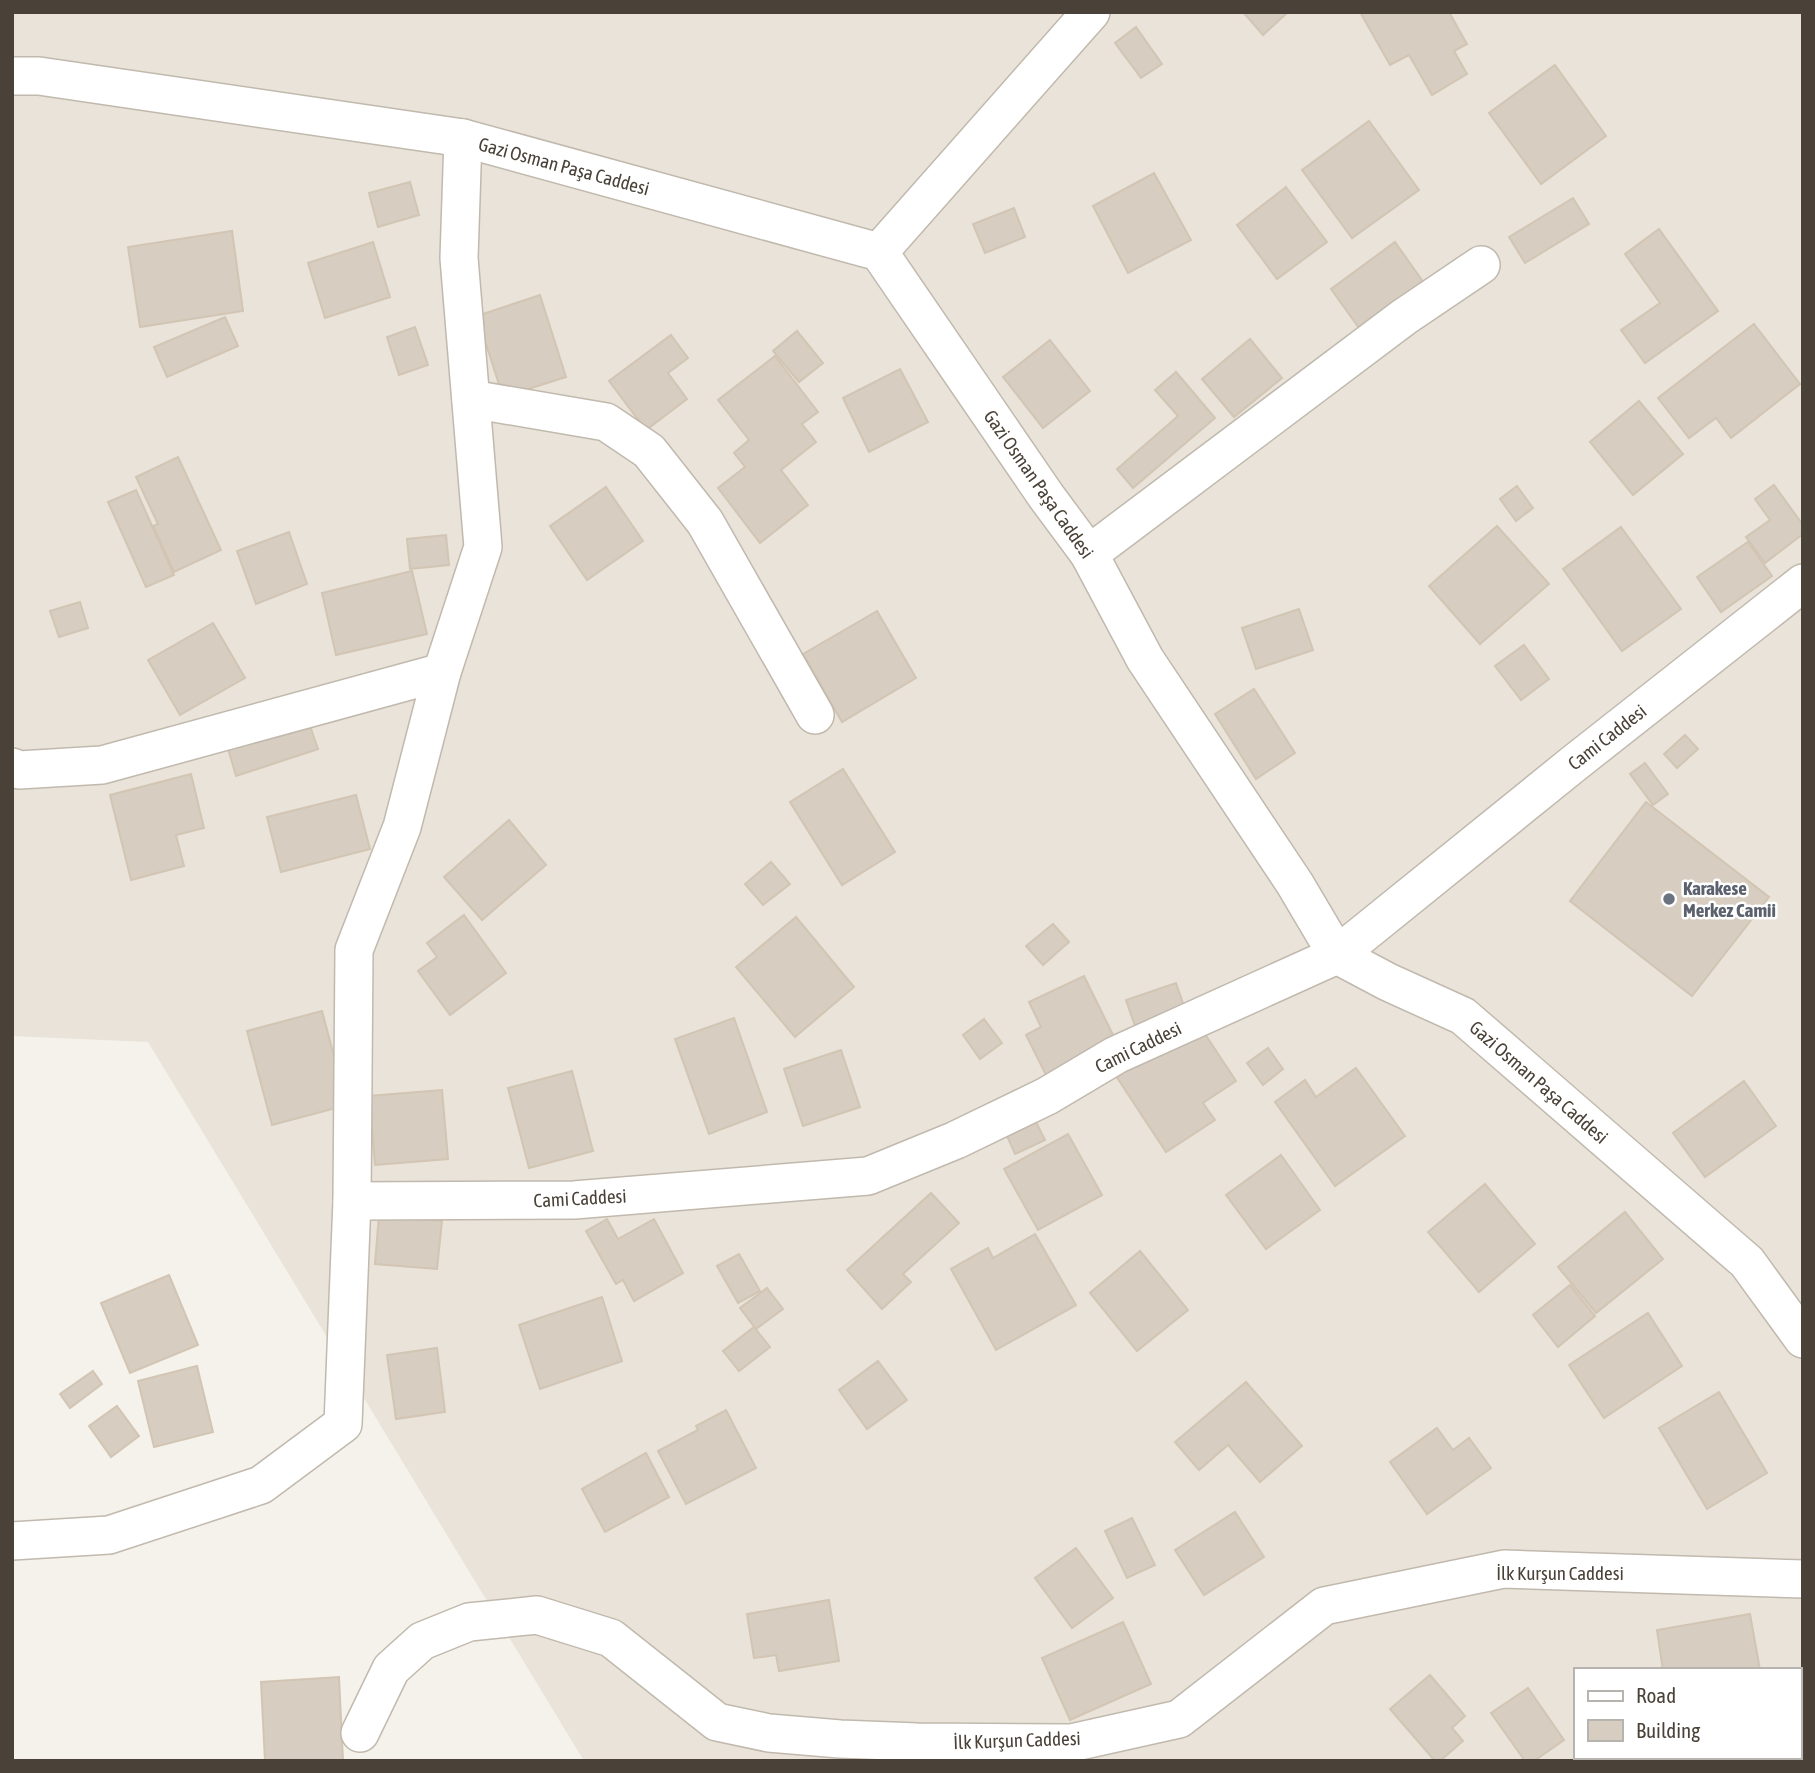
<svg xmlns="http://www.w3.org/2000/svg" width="1815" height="1773" font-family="'Asap Condensed',sans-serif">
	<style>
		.residential { fill: #e9e3d9; fill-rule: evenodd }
		.building { fill: #d7cdc0; stroke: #d2c5b3; stroke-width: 2 }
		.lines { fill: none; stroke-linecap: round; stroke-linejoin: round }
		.minor-casing { stroke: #c1b9ad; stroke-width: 40 }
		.minor { stroke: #fff; stroke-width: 37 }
		.worship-dot { fill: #6b7280; stroke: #fff; stroke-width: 2.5 }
		.labels { text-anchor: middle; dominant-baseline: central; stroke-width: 5; stroke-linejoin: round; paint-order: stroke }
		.street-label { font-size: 19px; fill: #4a4238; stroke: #fff }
		.worship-label { font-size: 19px; font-weight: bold; fill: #5b616d; stroke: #fff; text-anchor: start }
	</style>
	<rect width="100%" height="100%" fill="#f5f2eb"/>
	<path class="residential" d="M12 12H1803V1761H584L148 1042 12 1036ZM1575 1670H1799V1757H1575Z"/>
	<g class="building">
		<path d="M1243 12H1288L1263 35Z"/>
		<path d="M1360 12H1449L1467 44 1454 51 1467 74 1432 95 1409 55 1390 65Z"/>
		<path d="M1136 27 1162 64 1141 78 1115 43Z"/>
		<path d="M1555 65 1606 136 1541 184 1489 113Z"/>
		<path d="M1369 121 1419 190 1352 238 1302 170Z"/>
		<path d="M1154 173 1191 240 1128 273 1093 206Z"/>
		<path d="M410 182 419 215 378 227 369 193Z"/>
		<path d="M1286 187 1327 242 1277 279 1237 225Z"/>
		<path d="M1573 198 1589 224 1525 263 1509 237Z"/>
		<path d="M1014 208 1025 237 985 253 973 224Z"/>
		<path d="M1659 229 1718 311 1645 363 1621 330 1660 303 1625 254Z"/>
		<path d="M232 231 243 311 140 327 128 247Z"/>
		<path d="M373 242 390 297 325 318 308 263Z"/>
		<path d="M1395 242 1431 293 1367 339 1331 289Z"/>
		<path d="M540 295 566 377 503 397 477 316Z"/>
		<path d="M225 317 238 346 167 377 154 347Z"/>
		<path d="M1754 324 1800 384 1731 438 1716 418 1689 438 1658 398Z"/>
		<path d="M415 327 428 365 399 375 387 337Z"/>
		<path d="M797 331 823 363 799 382 773 351Z"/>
		<path d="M671 335 688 358 668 373 687 399 646 430 609 381Z"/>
		<path d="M1250 339 1282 378 1234 417 1202 379Z"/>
		<path d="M1050 340 1090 391 1043 428 1003 377Z"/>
		<path d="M775 356 818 412 802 424 816 442 781 470 808 505 760 543 718 488 745 467 734 453 749 440 718 400Z"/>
		<path d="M900 369 928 422 869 452 843 398Z"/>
		<path d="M1176 372 1215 418 1133 488 1117 469 1178 416 1155 390Z"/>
		<path d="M1639 401 1683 454 1633 495 1590 442Z"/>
		<path d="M178 457 221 550 174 572 153 526 158 524 136 477Z"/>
		<path d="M1774 485 1803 525V534L1765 563 1746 537 1770 520 1755 499Z"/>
		<path d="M1517 486 1533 508 1516 521 1500 499Z"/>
		<path d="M606 487 643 541 587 580 550 526Z"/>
		<path d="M136 490 174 575 146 587 108 502Z"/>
		<path d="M1497 526 1549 584 1480 644 1429 586Z"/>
		<path d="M1621 527 1681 609 1622 651 1563 569Z"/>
		<path d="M289 532 307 584 256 604 237 551Z"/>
		<path d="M446 535 449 565 410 569 407 539Z"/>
		<path d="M1748 542 1772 576 1721 612 1697 577Z"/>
		<path d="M412 571 427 634 336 655 322 593Z"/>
		<path d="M80 602 88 628 59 637 50 611Z"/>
		<path d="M1299 609 1313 650 1256 669 1242 628Z"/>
		<path d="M877 611 916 678 842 722 803 654Z"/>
		<path d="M213 623 245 678 180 715 148 660Z"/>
		<path d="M1524 645 1549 679 1521 700 1495 666Z"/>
		<path d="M1254 689 1295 753 1256 779 1215 714Z"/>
		<path d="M308 720 318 749 236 776 227 745Z"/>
		<path d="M1685 735 1698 749 1677 768 1664 754Z"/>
		<path d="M1645 763 1668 794 1653 805 1630 774Z"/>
		<path d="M843 769 895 852 842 885 790 802Z"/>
		<path d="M191 774 204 828 176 835 184 866 131 880 110 795Z"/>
		<path d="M356 795 370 849 281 872 267 817Z"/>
		<path d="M1646 802 1769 897 1692 996 1570 901Z"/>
		<path d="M509 820 546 865 482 920 444 877Z"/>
		<path d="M771 862 790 884 763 905 745 884Z"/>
		<path d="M464 915 506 973 450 1015 418 971 437 957 427 943Z"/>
		<path d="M796 917 854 987 795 1037 736 967Z"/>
		<path d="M1053 924 1069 942 1043 965 1026 946Z"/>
		<path d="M1084 976 1117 1043 1047 1077 1026 1035 1041 1027 1029 1002Z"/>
		<path d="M1176 983 1187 1015 1137 1032 1126 1000Z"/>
		<path d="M322 1011 347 1105 272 1125 247 1031Z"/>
		<path d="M734 1018 767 1112 709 1134 675 1039Z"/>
		<path d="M984 1019 1002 1043 980 1059 963 1035Z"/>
		<path d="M1197 1022 1236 1081 1203 1103 1215 1120 1166 1152 1116 1076Z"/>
		<path d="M1268 1048 1283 1069 1263 1085 1247 1063Z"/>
		<path d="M841 1050 860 1107 803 1126 784 1069Z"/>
		<path d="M1356 1068 1405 1136 1335 1186 1275 1102 1305 1080 1316 1097Z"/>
		<path d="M572 1071 593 1151 529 1168 508 1088Z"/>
		<path d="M1744 1081 1776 1126 1705 1177 1673 1133Z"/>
		<path d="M442 1090 448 1159 375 1165 369 1096Z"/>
		<path d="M1036 1122 1045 1140 1015 1154 1007 1136Z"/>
		<path d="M1068 1134 1102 1195 1038 1230 1004 1169Z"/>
		<path d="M1281 1155 1320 1210 1266 1249 1226 1195Z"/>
		<path d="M1485 1184 1535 1244 1479 1292 1428 1232Z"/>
		<path d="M931 1193 959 1223 903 1274 911 1282 882 1309 847 1270Z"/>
		<path d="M1625 1212 1663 1259 1596 1313 1558 1267Z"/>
		<path d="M379 1215 442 1221 437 1269 375 1264Z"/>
		<path d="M607 1219 618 1239 654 1219 683 1273 634 1301 623 1280 616 1284 586 1231Z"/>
		<path d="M1035 1234 1076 1305 996 1350 951 1269 988 1248 993 1258Z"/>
		<path d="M1140 1251 1188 1310 1137 1351 1090 1293Z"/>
		<path d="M739 1254 760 1291 738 1303 717 1266Z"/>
		<path d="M169 1275 198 1345 130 1373 101 1303Z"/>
		<path d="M1570 1285 1595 1316 1558 1347 1533 1315Z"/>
		<path d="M767 1288 783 1309 756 1329 740 1308Z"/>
		<path d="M602 1297 622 1361 540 1389 519 1325Z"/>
		<path d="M1648 1313 1682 1366 1604 1418 1569 1365Z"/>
		<path d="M754 1327 770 1347 739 1371 723 1351Z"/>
		<path d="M437 1348 445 1412 396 1419 387 1355Z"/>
		<path d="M878 1361 907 1400 867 1429 839 1390Z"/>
		<path d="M197 1366 213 1432 154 1447 138 1381Z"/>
		<path d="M93 1371 102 1384 70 1408 60 1394Z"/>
		<path d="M1246 1382 1302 1446 1260 1482 1228 1445 1199 1470 1175 1442Z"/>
		<path d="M1719 1392 1767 1473 1707 1509 1659 1428Z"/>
		<path d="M117 1406 139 1436 111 1457 89 1426Z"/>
		<path d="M726 1410 756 1468 686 1504 658 1451 698 1430 696 1426Z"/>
		<path d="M1437 1428 1453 1450 1469 1438 1491 1468 1427 1514 1390 1462Z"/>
		<path d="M646 1453 669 1497 605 1532 582 1489Z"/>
		<path d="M1235 1512 1264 1557 1204 1595 1175 1550Z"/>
		<path d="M1132 1518 1155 1565 1127 1578 1105 1531Z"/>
		<path d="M1076 1548 1113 1598 1072 1628 1035 1578Z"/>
		<path d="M829 1600 839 1661 779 1671 776 1655 754 1658 747 1614Z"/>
		<path d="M1750 1614 1760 1670H1663L1657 1630Z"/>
		<path d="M1123 1622 1151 1684 1070 1720 1042 1658Z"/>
		<path d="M1430 1675 1465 1716 1452 1728 1463 1741 1440 1761H1435L1390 1709Z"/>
		<path d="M339 1677 343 1761H265L261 1682Z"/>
		<path d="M1528 1688 1564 1740 1534 1761H1525L1491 1713Z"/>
		<path d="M1799 1719H1803V1761H1758L1759 1757H1799Z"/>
	</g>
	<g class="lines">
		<g class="minor-casing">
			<g id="minor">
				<path d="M12 76H39L463 138 879 252 1046 496 1089 554 1145 659 1295 884 1337 955 1388 982 1463 1016 1747 1262 1803 1339"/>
				<path d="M879 252 1091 12"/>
				<path d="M471 399 606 422 649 451 705 522 815 715"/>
				<path d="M1089 554 1404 317 1481 265"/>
				<path d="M12 767 19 770 102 765 442 672"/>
				<path d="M352 1201 574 1200 868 1176 956 1140 1047 1096 1116 1055 1337 955 1572 765 1803 583"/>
				<path d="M12 1541 109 1535 261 1485 343 1424 352 1201 354 950 402 827 442 672 483 547 459 258 463 138"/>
				<path d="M360 1733 391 1669 422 1641 469 1622 537 1615 611 1638 717 1722 769 1733 840 1739 917 1742 1071 1743 1179 1719 1324 1606 1504 1569 1803 1579"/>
			</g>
		</g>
		<use href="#minor" class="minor"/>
	</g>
	<circle class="worship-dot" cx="1669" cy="899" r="7"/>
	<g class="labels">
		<g class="street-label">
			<text transform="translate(564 166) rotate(15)">Gazi Osman Paşa Caddesi</text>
			<text transform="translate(1039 484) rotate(55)">Gazi Osman Paşa Caddesi</text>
			<text transform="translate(1607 737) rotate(-38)">Cami Caddesi</text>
			<text transform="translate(1138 1047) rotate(-26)">Cami Caddesi</text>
			<text transform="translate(1539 1082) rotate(41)">Gazi Osman Paşa Caddesi</text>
			<text transform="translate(580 1198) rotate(-3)">Cami Caddesi</text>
			<text x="1560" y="1573">İlk Kurşun Caddesi</text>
			<text transform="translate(1017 1740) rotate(-2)">İlk Kurşun Caddesi</text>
		</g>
		<g class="worship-label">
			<text x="1683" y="888">Karakese<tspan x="1683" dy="22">Merkez Camii</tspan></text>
		</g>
	</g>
	<rect width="1815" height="1773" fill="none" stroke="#4a4238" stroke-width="28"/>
	<rect x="1574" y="1668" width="228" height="91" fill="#ffffff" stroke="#b7b3af" stroke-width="2"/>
	<rect x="1588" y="1691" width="35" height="10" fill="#ffffff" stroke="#b7b3af" stroke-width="2"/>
	<text x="1636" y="1703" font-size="21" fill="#4a4238">Road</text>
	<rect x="1588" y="1720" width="35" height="21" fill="#d7cdc0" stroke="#b7b3af" stroke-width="2"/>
	<text x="1636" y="1738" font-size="21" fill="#4a4238">Building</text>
</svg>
